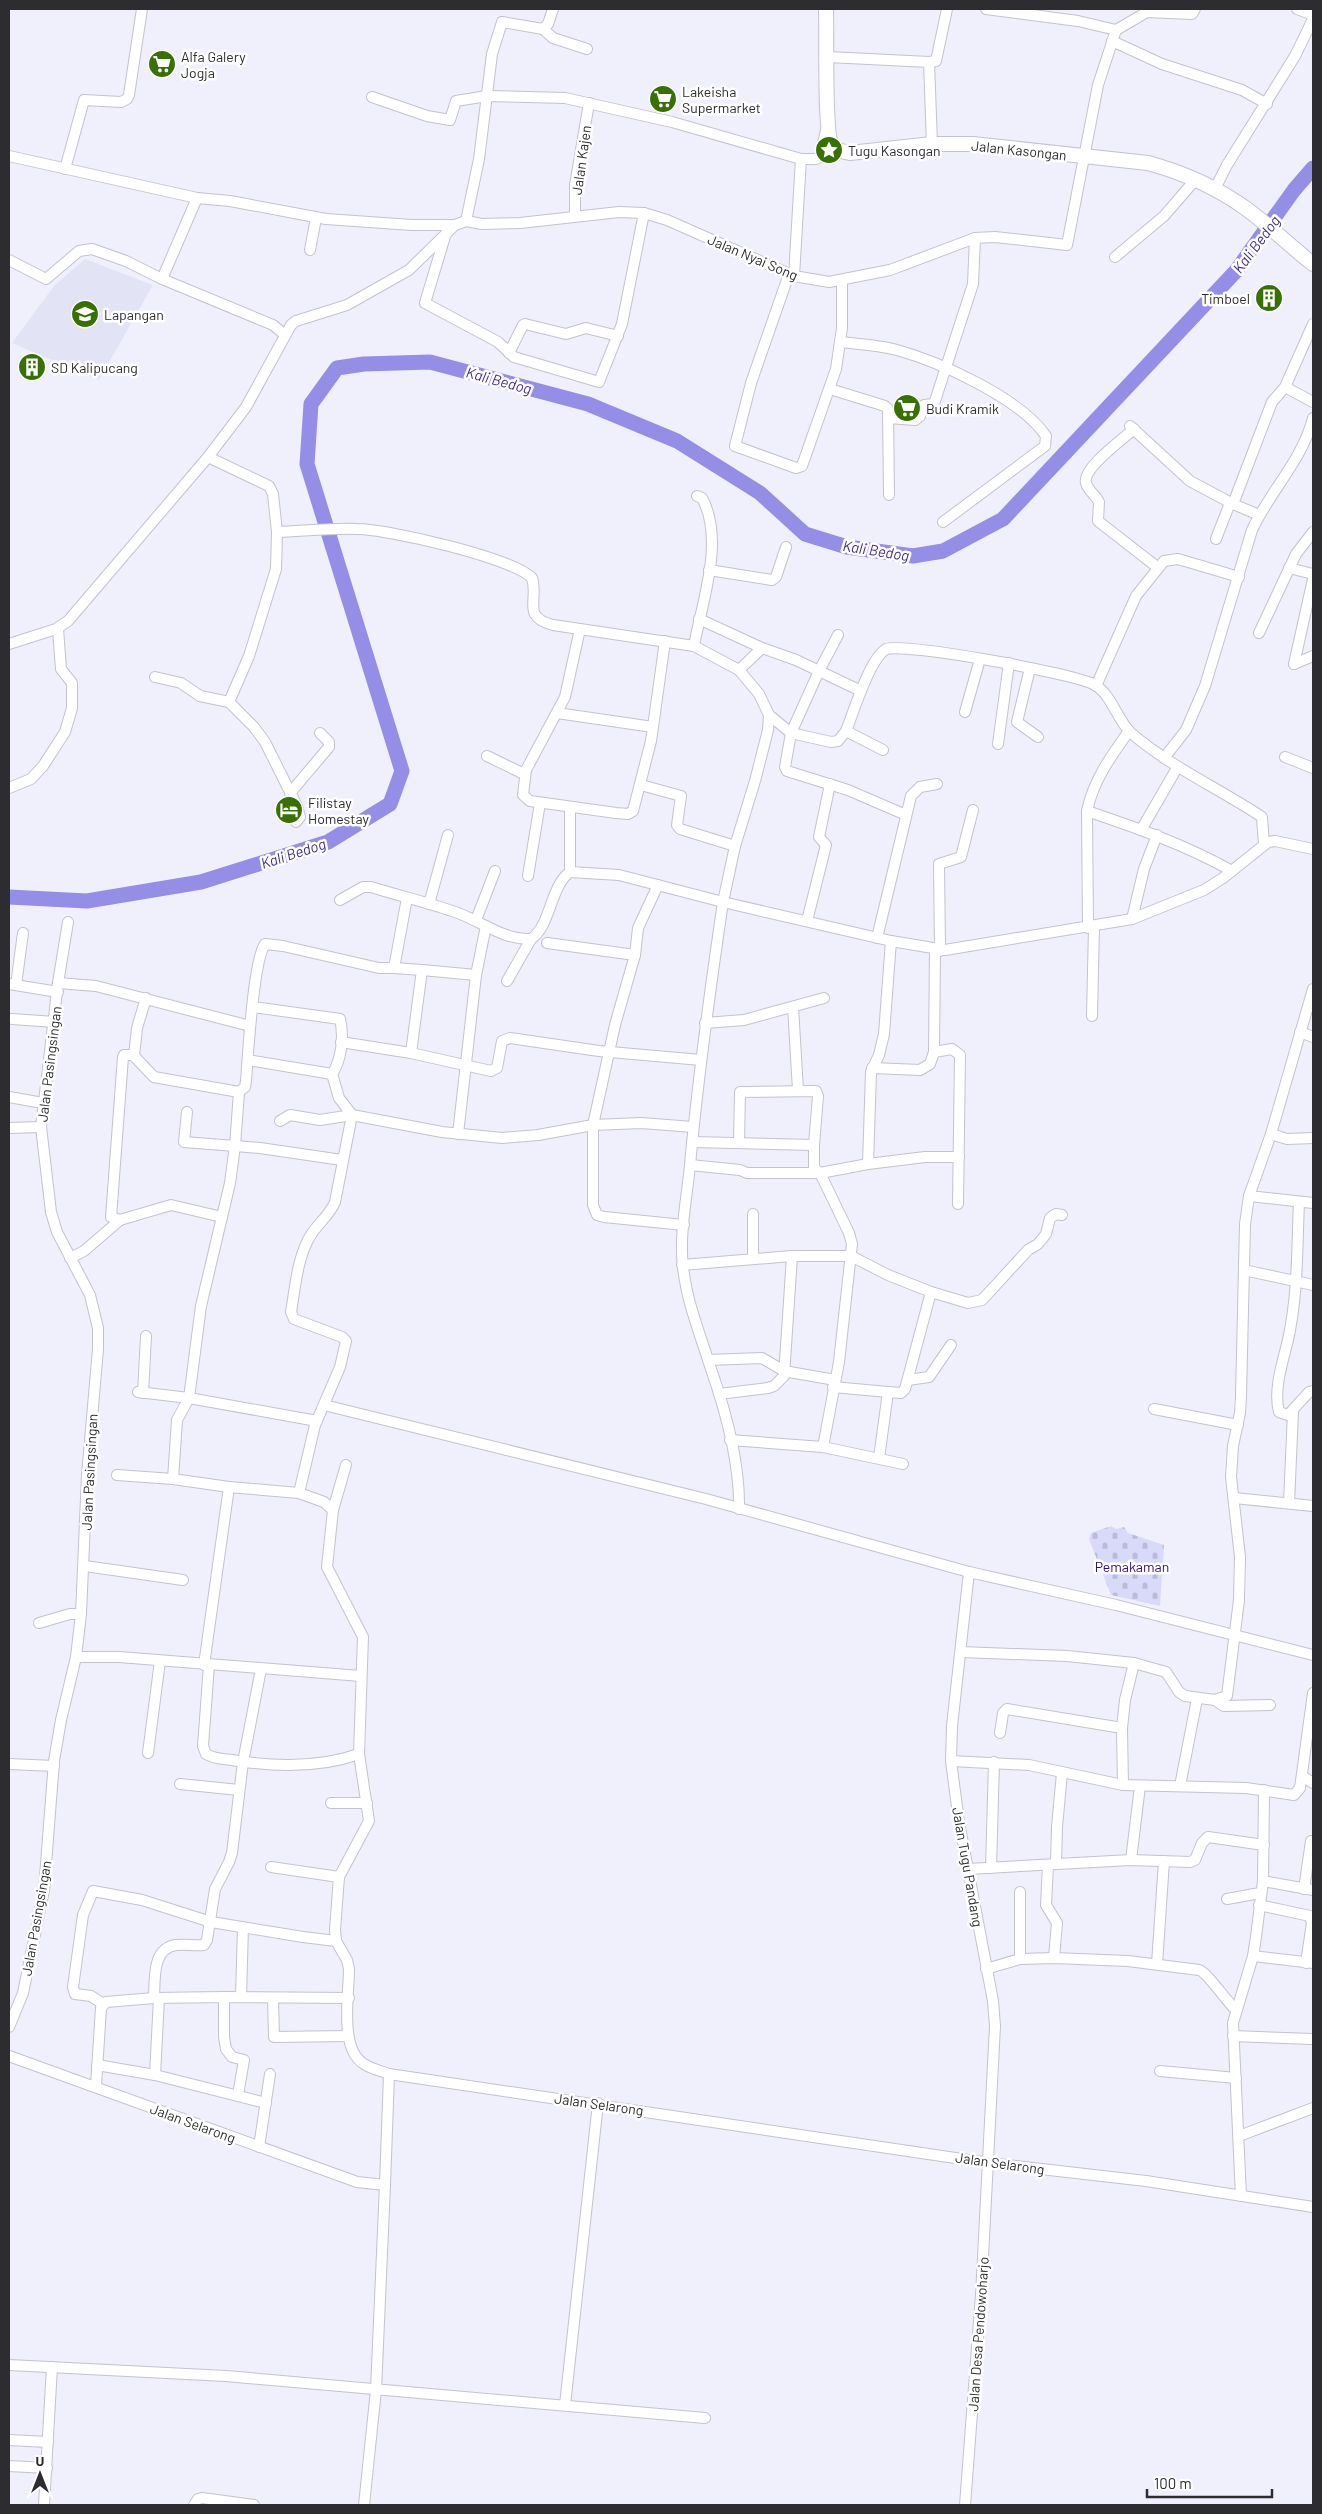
<svg xmlns="http://www.w3.org/2000/svg" width="1322" height="2514" font-family="Barlow,sans-serif">
	<style>
		.built { fill: #e3e3f6 }
		.cemetery { fill: url(#cemetery-stones) }
		.lines { fill: none; stroke-linecap: round; stroke-linejoin: round }
		.river { stroke: #948ee7; stroke-width: 15 }
		.minor-casing { stroke: #c3c3ce; stroke-width: 12 }
		.secondary-casing { stroke: #c3c3ce; stroke-width: 16 }
		.minor { stroke: #fff; stroke-width: 10 }
		.secondary { stroke: #fff; stroke-width: 14 }
		.labels { text-anchor: middle; dominant-baseline: central; stroke-width: 5; stroke-linejoin: round; paint-order: stroke }
		.poi-label { font-size: 14px; fill: #2d2d31; stroke: #fff; text-anchor: start }
		.street-label { font-size: 14px; fill: #2d2d31; stroke: #fff }
		.park-label { font-size: 14px; fill: #2e0d78; stroke: #fff }
		.water-label { font-size: 15px; font-style: italic; fill: #422d94; stroke: #fff }
	</style>
	<defs>
		<pattern id="cemetery-stones" width="16" height="16" patternUnits="userSpaceOnUse" patternTransform="scale(1.25)"><rect width="16" height="16" fill="#d9d9fa"/><path d="M2 7V4a2 2 0 0 1 4 0v3zM10 15v-3a2 2 0 0 1 4 0v3z" fill="#bbbbd7"/></pattern>
	</defs>
	<rect width="100%" height="100%" fill="#f0f0fc"/>
	<path class="built" d="M85 259 153 285 99 380 12 343 54 286Z"/>
	<path class="cemetery" d="M1111 1526 1116 1529 1124 1527 1128 1533 1164 1545 1160 1606 1111 1595 1089 1539 1091 1533Z"/>
	<g class="lines">
		<path class="river" d="M9 897 87 901 201 882 328 842 390 804 402 771 307 464 311 404 337 368 364 364 430 362 588 404 677 441 760 493 805 534 847 547 913 556 943 551 1003 519 1236 271 1294 190 1313 168"/>
		<g class="minor-casing">
			<g id="minor">
				<path d="M986 9 1078 21 1116 30"/>
				<path d="M1297 9 1313 15"/>
				<path d="M543 29 553 38 587 49"/>
				<path d="M1112 41 1162 64 1242 90 1267 104"/>
				<path d="M828 57 929 62"/>
				<path d="M372 97 427 116 450 120 456 101 487 96 565 98 672 122 801 159H816L820 157 826 130"/>
				<path d="M932 144 929 62 936 61 947 9"/>
				<path d="M9 156 197 198 230 201 326 219 412 225H455"/>
				<path d="M65 169 84 100 121 102 127 99 129 95 142 9"/>
				<path d="M1215 189 1227 165 1295 56 1313 19"/>
				<path d="M575 216V185L589 103"/>
				<path d="M466 221 479 159 492 54 502 22 543 29 548 24 553 9"/>
				<path d="M446 233 425 303 498 342 514 357 599 382 622 324 644 213"/>
				<path d="M310 250 316 218"/>
				<path d="M1115 257 1164 216 1196 179"/>
				<path d="M9 260 46 279 79 251 92 249 126 261 162 279 273 325 284 334"/>
				<path d="M789 274 751 383 735 446 796 468 802 466 836 369 842 328V281"/>
				<path d="M794 276 801 159"/>
				<path d="M162 279 197 198"/>
				<path d="M840 342C859 344 879 345 897 350 940 362 1020 398 1046 436L1045 446 943 522"/>
				<path d="M509 353 523 325 525 324 566 334 586 328 618 336"/>
				<path d="M1285 387 1313 402"/>
				<path d="M830 389 885 406 888 409 889 495"/>
				<path d="M889 418 915 420 920 416 924 405 933 404 935 401 973 284 975 238"/>
				<path d="M1130 426 1190 481 1233 504 1259 515"/>
				<path d="M1134 429C1122 440 1082 468 1086 483 1088 491 1096 495 1099 502L1098 521 1157 567"/>
				<path d="M208 457 269 486 273 494 277 532 276 569 249 656 229 702"/>
				<path d="M1233 504 1272 402 1285 387 1313 324"/>
				<path d="M277 532C304 531 331 528 357 529 388 529 513 558 532 578 539 600 521 617 553 625L694 646 739 670 759 694 769 715 768 730 755 781 735 846 723 902 619 875 570 872C550 886 551 926 531 939 504 940 482 922 458 913 430 903 400 896 371 887H363L340 900"/>
				<path d="M1216 539 1230 503"/>
				<path d="M1289 568 1313 574"/>
				<path d="M709 570 772 580 776 577 786 547"/>
				<path d="M699 619 762 648"/>
				<path d="M580 629 565 697 526 770 523 795 530 801 616 813 628 814 633 811 651 741 665 641"/>
				<path d="M1259 633 1296 554 1313 532"/>
				<path d="M838 635 819 671 791 733 831 742 838 741 846 731"/>
				<path d="M9 644 56 629 68 621 208 457 246 407 291 325 296 321 347 305 409 270 455 225 466 221 482 224 520 223 619 212 644 213 667 220 794 276 829 282 890 270 975 238 995 237 1067 245 1098 85 1116 30 1147 12 1192 14 1195 9"/>
				<path d="M694 646C702 602 725 540 702 498L697 496"/>
				<path d="M1294 664 1313 579"/>
				<path d="M1294 664 1313 656"/>
				<path d="M1030 668 1017 722 1038 737"/>
				<path d="M739 670 762 648 796 660 861 691"/>
				<path d="M155 677 181 683 200 696 229 702 254 727 265 742 297 806 300 817 296 822"/>
				<path d="M1096 686 1136 596 1164 561 1178 559 1239 577"/>
				<path d="M965 712 980 659"/>
				<path d="M557 713 653 727"/>
				<path d="M769 715 791 733 785 767 787 771 848 790 906 815"/>
				<path d="M998 744 1009 663"/>
				<path d="M883 750 846 731C854 711 869 660 886 649 906 643 1073 673 1095 685 1112 695 1117 720 1131 733 1171 767 1218 788 1262 817L1264 844"/>
				<path d="M487 756 524 774"/>
				<path d="M1285 757 1313 768"/>
				<path d="M1164 758 1186 730 1205 686 1252 530C1270 491 1302 461 1313 418"/>
				<path d="M641 785 681 796 677 825 680 829 735 846"/>
				<path d="M9 788 31 779 43 766 65 732 72 708V683L61 669 58 629"/>
				<path d="M290 793 329 747V742L320 733"/>
				<path d="M570 808V872"/>
				<path d="M1087 811C1137 828 1186 845 1232 871"/>
				<path d="M1141 830 1177 768"/>
				<path d="M528 876 540 803"/>
				<path d="M658 885 638 928 635 955 615 1025 593 1125V1205L597 1215 604 1217 684 1225"/>
				<path d="M429 904 448 835"/>
				<path d="M1132 919 1144 869 1157 835"/>
				<path d="M476 920 495 871"/>
				<path d="M807 921 826 845 819 837 830 784"/>
				<path d="M1088 928 1087 811C1093 781 1111 756 1129 731"/>
				<path d="M877 938 911 796 920 787 937 784"/>
				<path d="M547 943 635 955"/>
				<path d="M940 951 939 864 961 857 973 810"/>
				<path d="M394 968 422 970"/>
				<path d="M507 981 531 939"/>
				<path d="M58 983 96 986 250 1026"/>
				<path d="M9 984 58 992"/>
				<path d="M16 985 23 933"/>
				<path d="M253 1007 340 1019C344 1036 342 1059 332 1074"/>
				<path d="M793 1007 798 1090"/>
				<path d="M1092 1016 1094 927"/>
				<path d="M12 1019 55 1022"/>
				<path d="M705 1023 744 1020 824 998"/>
				<path d="M1300 1032 1313 1037"/>
				<path d="M341 1042 411 1053 491 1071 497 1068 502 1041 510 1038 599 1051 701 1060"/>
				<path d="M934 1052 952 1049 960 1055 958 1204"/>
				<path d="M411 1053 422 970 476 975"/>
				<path d="M134 1056 137 1028 146 998"/>
				<path d="M248 1060 332 1074 339 1098 352 1115"/>
				<path d="M872 1068 920 1070 930 1064 934 1052 935 950"/>
				<path d="M9 1097 43 1103"/>
				<path d="M187 1112 184 1142 235 1146 239 1092 245 1087 246 1081C248 1056 253 961 265 944L283 946 379 968H394L407 898"/>
				<path d="M352 1115 335 1202C329 1217 315 1225 308 1240 297 1261 295 1289 291 1312L294 1319 342 1337 346 1341 340 1367 315 1425 299 1493 324 1502 333 1510 327 1567 363 1637 359 1754 369 1821 339 1877 335 1930 336 1941 347 1960 349 1969C349 1995 339 2049 364 2064 372 2069 381 2071 389 2074"/>
				<path d="M280 1121 290 1115 320 1120 352 1115 442 1132 502 1138 538 1135 593 1125 641 1123 693 1127"/>
				<path d="M9 1128 41 1127"/>
				<path d="M458 1134 476 975 486 926"/>
				<path d="M1271 1134 1287 1139 1313 1138"/>
				<path d="M692 1142 814 1145"/>
				<path d="M868 1164 871 1072 879 1055 884 1034 891 941"/>
				<path d="M690 1165 740 1170 747 1173H820L868 1164 925 1157H959"/>
				<path d="M1249 1196 1313 1203"/>
				<path d="M1299 1202C1297 1247 1298 1295 1288 1340 1283 1361 1273 1390 1279 1412L1288 1415 1309 1392 1313 1391"/>
				<path d="M222 1217 171 1205 120 1220 111 1217 123 1057 124 1055H133L154 1077 239 1092"/>
				<path d="M70 1258 84 1251 120 1220"/>
				<path d="M753 1259V1214"/>
				<path d="M682 1265 792 1256H851L888 1275 931 1292 968 1303 982 1300 1028 1250 1038 1244 1046 1234 1050 1218 1056 1214 1062 1215"/>
				<path d="M1244 1270 1313 1285"/>
				<path d="M708 1360 762 1358 784 1371 835 1380"/>
				<path d="M908 1380 929 1377 951 1345"/>
				<path d="M833 1387 888 1392"/>
				<path d="M138 1392 189 1398 317 1421"/>
				<path d="M143 1393 146 1336"/>
				<path d="M719 1394 768 1388 774 1386 784 1376 792 1256"/>
				<path d="M324 1405 706 1499 969 1572 1116 1605 1313 1655"/>
				<path d="M1154 1409 1238 1425"/>
				<path d="M730 1440 823 1447 839 1362 852 1244 849 1233 820 1173 814 1168V1145L818 1096 816 1091 740 1092 739 1143"/>
				<path d="M823 1447 903 1464"/>
				<path d="M879 1458 888 1392 901 1393 905 1389 931 1292"/>
				<path d="M117 1475 173 1479 229 1487"/>
				<path d="M173 1479 177 1420 189 1398 201 1306 230 1183 235 1146 260 1148 342 1160"/>
				<path d="M1234 1498 1313 1506"/>
				<path d="M1289 1503 1293 1412"/>
				<path d="M739 1509C740 1463 726 1412 711 1369 700 1334 687 1303 683 1267 679 1234 687 1198 690 1165 698 1077 710 990 723 902L891 941 945 950 1132 919 1204 890 1223 878 1268 842 1275 841 1313 849"/>
				<path d="M333 1510 346 1465"/>
				<path d="M85 1566 183 1580"/>
				<path d="M39 1623 70 1614H81"/>
				<path d="M961 1652 1067 1656 1134 1663 1166 1672 1179 1692 1185 1696 1215 1700 1227 1696 1239 1600 1240 1557 1231 1477 1233 1446 1240 1413 1241 1396 1245 1224 1249 1196 1271 1134 1313 989"/>
				<path d="M76 1657H119L361 1676"/>
				<path d="M204 1665 229 1487 299 1493"/>
				<path d="M209 1665 203 1746 206 1754C214 1759 224 1759 232 1760 274 1767 319 1768 359 1754"/>
				<path d="M1215 1700 1224 1706 1270 1705"/>
				<path d="M1000 1733 1003 1713 1007 1709 1122 1728"/>
				<path d="M148 1753 160 1661"/>
				<path d="M951 1761 1029 1765 1123 1785 1246 1788 1294 1795 1300 1788 1313 1693"/>
				<path d="M9 1764 54 1766"/>
				<path d="M1302 1776 1313 1783"/>
				<path d="M180 1784 239 1790"/>
				<path d="M1123 1785 1122 1728 1125 1700 1134 1663"/>
				<path d="M1180 1786 1197 1699"/>
				<path d="M331 1803H367"/>
				<path d="M1131 1860 1140 1786"/>
				<path d="M1056 1864 1057 1827 1062 1773"/>
				<path d="M1048 1865 1046 1905 1057 1923 1054 1958"/>
				<path d="M271 1867 339 1877"/>
				<path d="M991 1868 994 1762"/>
				<path d="M968 1869 1131 1860 1190 1862 1195 1860 1202 1843 1208 1837 1264 1845"/>
				<path d="M1263 1881 1313 1890"/>
				<path d="M1304 1889 1311 1841"/>
				<path d="M1227 1899 1260 1893"/>
				<path d="M1259 1905 1310 1916 1312 1923 1306 1963"/>
				<path d="M1253 1956 1313 1963"/>
				<path d="M1020 1959V1892"/>
				<path d="M1157 1964 1164 1861"/>
				<path d="M986 1969 1020 1959 1054 1958 1128 1961 1199 1970C1207 1972 1227 2002 1236 2010"/>
				<path d="M224 1997V2037L226 2049 232 2057 244 2060 238 2095"/>
				<path d="M241 1997 243 1927"/>
				<path d="M154 1998C155 1979 152 1948 176 1945 186 1944 195 1946 204 1945L207 1940 215 1889 229 1862 232 1853 243 1762 261 1669"/>
				<path d="M273 1998 274 2037 348 2036"/>
				<path d="M103 2004 91 1996 75 1994 73 1987 83 1915 93 1891 142 1900 211 1922 303 1937 336 1941"/>
				<path d="M9 2027 23 1993 44 1890 54 1761 61 1720 76 1657 81 1614 87 1475 98 1349V1328L90 1295 57 1232 51 1212 41 1127 58 983 68 922"/>
				<path d="M1233 2036 1313 2039"/>
				<path d="M9 2056 357 2182 385 2185 389 2074 989 2163 1146 2181 1313 2207"/>
				<path d="M97 2065 155 2075 266 2103"/>
				<path d="M1160 2071 1236 2078"/>
				<path d="M155 2075 159 1998"/>
				<path d="M96 2086 101 2008 106 2002 154 1998 224 1997 349 1998"/>
				<path d="M1239 2136 1313 2108"/>
				<path d="M259 2147 270 2074"/>
				<path d="M1241 2196 1233 2023 1253 1956 1256 1937 1263 1881 1264 1790"/>
				<path d="M9 2365 226 2376 705 2418"/>
				<path d="M565 2405 598 2103"/>
				<path d="M9 2440 48 2442"/>
				<path d="M9 2466 47 2468"/>
				<path d="M44 2505 52 2367"/>
				<path d="M194 2505 198 2499 202 2498 254 2505"/>
				<path d="M364 2505 376 2390 385 2185"/>
				<path d="M965 2505 981 2295 995 2026 993 2001 959 1822 951 1761 952 1726 969 1572"/>
			</g>
		</g>
		<g class="secondary-casing">
			<path id="secondary" d="M826 9C827 30 824 134 832 145 837 151 844 152 850 153L932 144H973L1148 163C1185 173 1218 188 1248 210 1271 227 1291 247 1313 264"/>
		</g>
		<use href="#minor" class="minor"/>
		<use href="#secondary" class="secondary"/>
	</g>
	<defs>
		<g id="supermarket-disc" transform="scale(1.4375)"><circle r="9.5" fill="#367102" stroke="#fff"/><path d="M-6-5.5h2.5l.6 2H6L4.5 2H-2.5L-4.4-4H-6ZM-1.5 3.2a1.3 1.3 0 1 0 .1 0ZM3 3.2a1.3 1.3 0 1 0 .1 0Z" fill="#fff"/></g>
		<g id="sight-disc" transform="scale(1.4375)"><circle r="9.5" fill="#367102" stroke="#fff"/><path d="M0-6L1.8-2.2L6-1.7L2.9 1.2L3.7 5.4L0 3.3L-3.7 5.4L-2.9 1.2L-6-1.7L-1.8-2.2Z" fill="#fff"/></g>
		<g id="building-disc" transform="scale(1.4375)"><circle r="9.5" fill="#367102" stroke="#fff"/><path d="M-4-6H4V6H1V3H-1V6H-4ZM-2.5-4.3h1.7v1.8h-1.7ZM.8-4.3h1.7v1.8H.8ZM-2.5-1h1.7V.8h-1.7ZM.8-1h1.7V.8H.8Z" fill="#fff"/></g>
		<g id="school-disc" transform="scale(1.4375)"><circle r="9.5" fill="#367102" stroke="#fff"/><path d="M0-5L7-2L0 1L-7-2ZM-4 1L0 2.5L4 1V4Q0 6-4 4Z" fill="#fff"/></g>
		<g id="hotel-disc" transform="scale(1.4375)"><circle r="9.5" fill="#367102" stroke="#fff"/><path d="M-6-4.5h1.5V1H6V5H4.5V3h-9V5H-6ZM-4 0a1.8 1.8 0 1 1 3.6 0ZM.5 0V-2.5h3Q6-2.5 6 0Z" fill="#fff"/></g>
	</defs>
	<g fill-rule="evenodd">
		<use href="#supermarket-disc" x="162" y="64"/>
		<use href="#supermarket-disc" x="663" y="99"/>
		<use href="#sight-disc" x="829" y="150"/>
		<use href="#building-disc" x="1269" y="298"/>
		<use href="#school-disc" x="85" y="314"/>
		<use href="#building-disc" x="32" y="367"/>
		<use href="#supermarket-disc" x="907" y="408"/>
		<use href="#hotel-disc" x="289" y="810"/>
	</g>
	<g class="labels">
		<g class="poi-label">
			<text x="181" y="56">Alfa Galery<tspan x="181" dy="16">Jogja</tspan></text>
			<text x="682" y="91">Lakeisha<tspan x="682" dy="16">Supermarket</tspan></text>
			<text x="848" y="150">Tugu Kasongan</text>
			<text x="1250" y="298" text-anchor="end">Timboel</text>
			<text x="104" y="314">Lapangan</text>
			<text x="51" y="367">SD Kalipucang</text>
			<text x="926" y="408">Budi Kramik</text>
			<text x="308" y="802">Filistay<tspan x="308" dy="16">Homestay</tspan></text>
		</g>
		<g class="street-label">
			<text transform="translate(1019 150) rotate(6)">Jalan Kasongan</text>
			<text transform="translate(581 160) rotate(-82)">Jalan Kajen</text>
			<text transform="translate(753 257) rotate(23)">Jalan Nyai Song</text>
			<text transform="translate(49 1064) rotate(-83)">Jalan Pasingsingan</text>
			<text transform="translate(89 1472) rotate(-87)">Jalan Pasingsingan</text>
			<text transform="translate(968 1867) rotate(80)">Jalan Tugu Pandang</text>
			<text transform="translate(36 1918) rotate(-80)">Jalan Pasingsingan</text>
			<text transform="translate(599 2104) rotate(8)">Jalan Selarong</text>
			<text transform="translate(193 2123) rotate(20)">Jalan Selarong</text>
			<text transform="translate(1000 2163) rotate(8)">Jalan Selarong</text>
			<text transform="translate(978 2334) rotate(-86)">Jalan Desa Pendowoharjo</text>
		</g>
		<g class="park-label">
			<text x="1132" y="1566">Pemakaman</text>
		</g>
		<g class="water-label">
			<text transform="translate(1256 244) rotate(-53)">Kali Bedog</text>
			<text transform="translate(499 380) rotate(15)">Kali Bedog</text>
			<text transform="translate(876 550) rotate(9)">Kali Bedog</text>
			<text transform="translate(293 853) rotate(-18)">Kali Bedog</text>
		</g>
	</g>
	<rect width="1322" height="2514" fill="none" stroke="#2d2d31" stroke-width="20"/>
	<g transform="translate(40 2474)" stroke="#ffffff" stroke-width="4" paint-order="stroke">
	<path d="M0-4L9 19L0 12L-9 19Z" fill="#2d2d31"/>
	<text y="-8" font-size="14" font-weight="bold" text-anchor="middle" fill="#2d2d31">U</text>
	</g>
	<path d="M1147 2489v8h125v-8" fill="none" stroke="#2d2d31" stroke-width="2.5"/>
	<text x="1154" y="2489" font-size="15" fill="#2d2d31" stroke="#ffffff" stroke-width="4" paint-order="stroke">100 m</text>
</svg>
